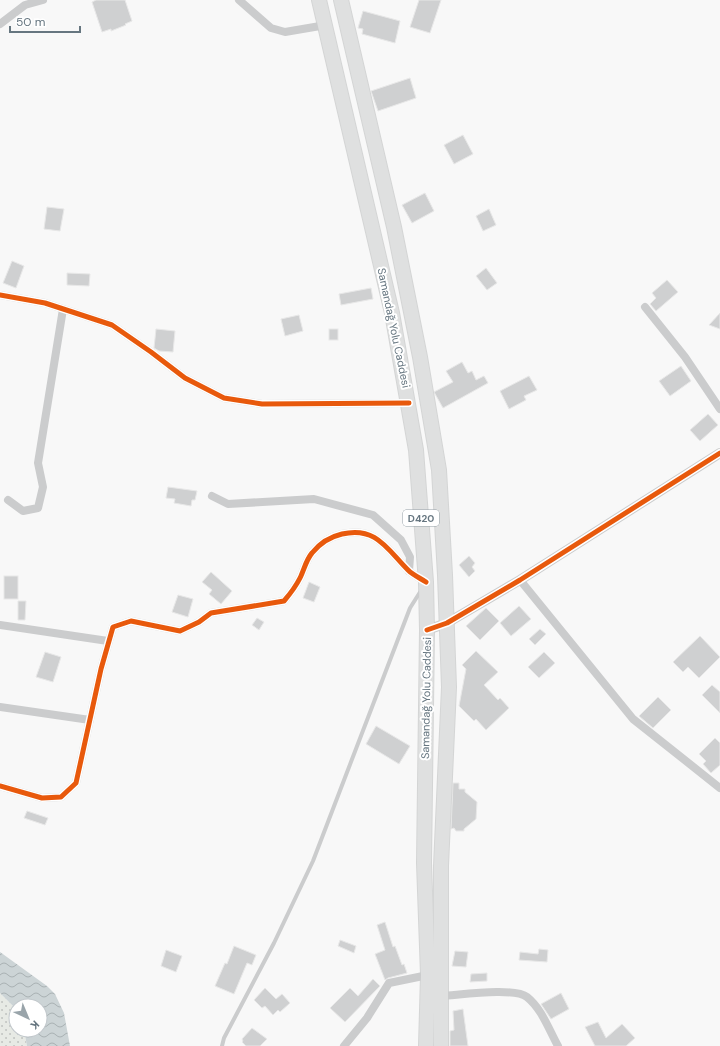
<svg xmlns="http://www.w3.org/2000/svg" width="720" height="1046" font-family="'DM Sans',sans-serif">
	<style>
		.grass { fill: url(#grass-dots) }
		.water { fill: url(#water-waves) }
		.building { fill: #cfd0d1; stroke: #e8e8e8 }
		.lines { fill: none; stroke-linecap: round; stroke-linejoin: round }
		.trunk-casing { stroke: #d4d5d5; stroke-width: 16 }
		.service { stroke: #cbcccd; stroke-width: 4 }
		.minor { stroke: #cbcccd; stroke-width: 8 }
		.tertiary { stroke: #cbcccd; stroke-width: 10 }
		.trunk { stroke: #dfe0e0; stroke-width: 14 }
		.cycleway-casing { stroke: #fff; stroke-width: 8 }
		.cycleway { stroke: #e8590c; stroke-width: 5 }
		.labels { text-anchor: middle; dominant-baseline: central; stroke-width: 4; stroke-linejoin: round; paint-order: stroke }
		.shield { fill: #fff; stroke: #949fa6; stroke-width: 1 }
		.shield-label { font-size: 10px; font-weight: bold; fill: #667680 }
		.street-label { font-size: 11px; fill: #667680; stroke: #fff }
	</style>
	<defs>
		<pattern id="grass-dots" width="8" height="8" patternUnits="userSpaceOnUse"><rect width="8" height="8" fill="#e7eae5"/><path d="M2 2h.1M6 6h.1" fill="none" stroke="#bfc2bf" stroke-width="1.8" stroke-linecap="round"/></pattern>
		<pattern id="water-waves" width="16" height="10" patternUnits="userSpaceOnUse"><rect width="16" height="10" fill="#ccd4d6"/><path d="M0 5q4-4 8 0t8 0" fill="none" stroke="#a9b1b3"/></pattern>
	</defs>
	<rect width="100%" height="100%" fill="#f8f8f8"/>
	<path class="grass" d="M0 993 16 1009V1030H24L27 1046H0Z"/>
	<path class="water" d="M0 952 47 986 55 994 64 1013 70 1046H27L24 1030H40V1006H16V1009L0 993Z"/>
	<g class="building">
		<path d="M96 0H125L132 21 125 24 126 25 111 31V29L102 32 92 2Z"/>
		<path d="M419 0H441L430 33 410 27Z"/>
		<path d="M363 11 400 21 395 43 362 34 363 29 358 28Z"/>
		<path d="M410 78 416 98 378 111 371 91Z"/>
		<path d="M463 135 473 154 454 164 444 145Z"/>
		<path d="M425 193 434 211 412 223 402 205Z"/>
		<path d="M47 207 64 209 60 231 44 229Z"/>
		<path d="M489 209 496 225 483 231 476 216Z"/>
		<path d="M12 261 24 266 16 288 3 283Z"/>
		<path d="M486 268 497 283 487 290 476 276Z"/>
		<path d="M67 273 90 274 89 286 67 285Z"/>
		<path d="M667 280 678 292 656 311 650 304 656 298 652 293Z"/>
		<path d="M371 288 373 299 341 305 339 294Z"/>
		<path d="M720 313V329L709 325Z"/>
		<path d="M299 315 303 331 285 336 281 319Z"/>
		<path d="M156 329 175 331 173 352 159 351 154 348Z"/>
		<rect x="329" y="329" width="9" height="11"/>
		<path d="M462 362 468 373 472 371 476 380 484 376 488 383 443 408 434 392 453 382 446 371Z"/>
		<path d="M681 366 691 381 670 396 659 381Z"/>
		<path d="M529 376 537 390 524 396 526 400 509 409 500 391Z"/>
		<path d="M708 414 718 425 700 441 690 430Z"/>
		<path d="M168 487 197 491 195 500H192L191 506 174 503 175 499 166 498Z"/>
		<path d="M469 556 475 563 472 567 475 571 469 577 459 565Z"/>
		<path d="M211 572 232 591 221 604 209 594 212 590 202 582Z"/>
		<rect x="4" y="576" width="14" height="23"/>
		<path d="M309 582 320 587 314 602 303 598Z"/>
		<path d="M178 595 193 599 188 617 172 612Z"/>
		<path d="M18 601H26L25 620H18Z"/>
		<path d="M519 606 531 619 511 636 500 623Z"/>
		<path d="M486 608 499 621 480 640 466 626Z"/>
		<path d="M257 618 264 622 259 630 252 625Z"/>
		<path d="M540 629 546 634 535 645 529 639Z"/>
		<path d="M700 636 720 657 699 678 688 667 683 672 673 662Z"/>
		<path d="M476 651 498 672 484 685 498 700 500 698 509 708 486 730 476 719 474 721 459 706 466 669 462 665Z"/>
		<path d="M45 652 61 657 53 682 36 677Z"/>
		<path d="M544 652 555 663 539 678 528 667Z"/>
		<path d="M712 685 720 692V713L702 695Z"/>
		<path d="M658 697 671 710 653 728 639 716Z"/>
		<path d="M376 726 410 746 399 764 366 744Z"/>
		<path d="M715 738 720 743V765L711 773 703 764 706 761 699 754Z"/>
		<path d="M453 783H459V789H465V792L477 802 476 819 464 829V831H456L454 828 451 829Z"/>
		<path d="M27 811 48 818 45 825 24 818Z"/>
		<path d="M385 922 393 947 395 946 402 965 404 964 407 973 388 978 385 980 375 954 385 950 377 925Z"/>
		<path d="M340 940 356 946 354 953 338 946Z"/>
		<path d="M234 946 256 955 252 965 247 963 234 994 215 986 225 963 227 964Z"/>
		<path d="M539 949 548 950 547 962 519 960 520 952 538 954Z"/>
		<path d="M166 950 182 956 176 972 161 966Z"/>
		<path d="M455 951 468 952 466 967 452 966Z"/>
		<path d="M487 973V981L470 982 471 974Z"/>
		<path d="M373 979 380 986 345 1022 330 1008 350 988 358 996Z"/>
		<path d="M265 988 276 999 282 994 290 1003 280 1012 278 1010 273 1015 265 1006 262 1008 254 1000Z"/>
		<path d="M561 993 569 1009 551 1019 541 1004Z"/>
		<path d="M463 1009 468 1046H450V1031L454 1030 453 1011Z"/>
		<path d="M598 1022 606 1038 622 1024 635 1038 626 1046H595L585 1027Z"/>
		<path d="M252 1028 267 1039 260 1046H246L242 1042 243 1041 242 1039Z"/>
	</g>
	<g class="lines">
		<g class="trunk-casing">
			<g id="trunk">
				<path d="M319 0 392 313 416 450 426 582 427 630 424 863 428 975 426 1046"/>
				<path d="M341 0 394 227 420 357 439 470 445 575 449 687 441 866V1046"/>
			</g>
		</g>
		<path class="service" d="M222 1046 224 1038 274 943 313 861 410 608 422 589"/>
		<g class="minor">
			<path d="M239 0 271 28 285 32 326 25"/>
			<path d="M0 24 25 5 43 0"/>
			<path d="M0 295 45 303 112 325 151 352 185 378 224 398 262 404 409 403"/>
			<path d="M645 307 685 357 720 409"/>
			<path d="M212 496 228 504 314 499 373 515 401 540 410 557 409 571"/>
			<path d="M8 500 23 511 38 508 43 487 38 463 63 309"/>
			<path d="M520 580 633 719 720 788"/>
			<path d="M0 625 108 641"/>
			<path d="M0 707 90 720"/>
			<path d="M0 786 42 798 61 797 76 783 101 669 113 627 131 621 180 631 199 622 211 613 284 601C290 594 296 586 300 578 304 570 306 560 312 553 320 543 329 537 342 534 376 526 387 549 408 570 413 575 420 578 426 582"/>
			<path d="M442 996C460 995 514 987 527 997 542 1009 549 1030 558 1046"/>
			<path d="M344 1046 367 1018 389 983 428 975"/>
		</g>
		<path class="tertiary" d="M427 630 447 623 520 580 720 453"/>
		<use href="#trunk" class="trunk"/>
		<g class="cycleway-casing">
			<g id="cycleway">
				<path d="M0 295 45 303 112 325 151 352 185 378 224 398 262 404 409 403"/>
				<path d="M427 630 447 623 520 580 720 453"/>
				<path d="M0 786 42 798 61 797 76 783 101 669 113 627 131 621 180 631 199 622 211 613 284 601C290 594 296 586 300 578 304 570 306 560 312 553 320 543 329 537 342 534 376 526 387 549 408 570 413 575 420 578 426 582"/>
			</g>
		</g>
		<use href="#cycleway" class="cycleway"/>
	</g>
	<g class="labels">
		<rect class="shield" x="403" y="510" width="36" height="16" rx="3"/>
		<g class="shield-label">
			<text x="421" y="518">D420</text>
		</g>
		<g class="street-label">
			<text transform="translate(394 328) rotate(78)">Samandağ Yolu Caddesi</text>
			<text transform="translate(426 698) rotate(-89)">Samandağ Yolu Caddesi</text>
		</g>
	</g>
	<g transform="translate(28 1018) rotate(136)"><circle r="19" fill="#ffffff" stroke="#c2c8cc"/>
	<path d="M0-3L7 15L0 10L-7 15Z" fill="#99a4aa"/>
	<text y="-6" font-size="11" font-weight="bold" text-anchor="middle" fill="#667680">K</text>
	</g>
	<path d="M10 26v6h70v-6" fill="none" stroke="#667680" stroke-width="2"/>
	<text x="16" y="26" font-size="12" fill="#667680" stroke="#ffffff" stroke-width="3" paint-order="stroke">50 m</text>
</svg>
